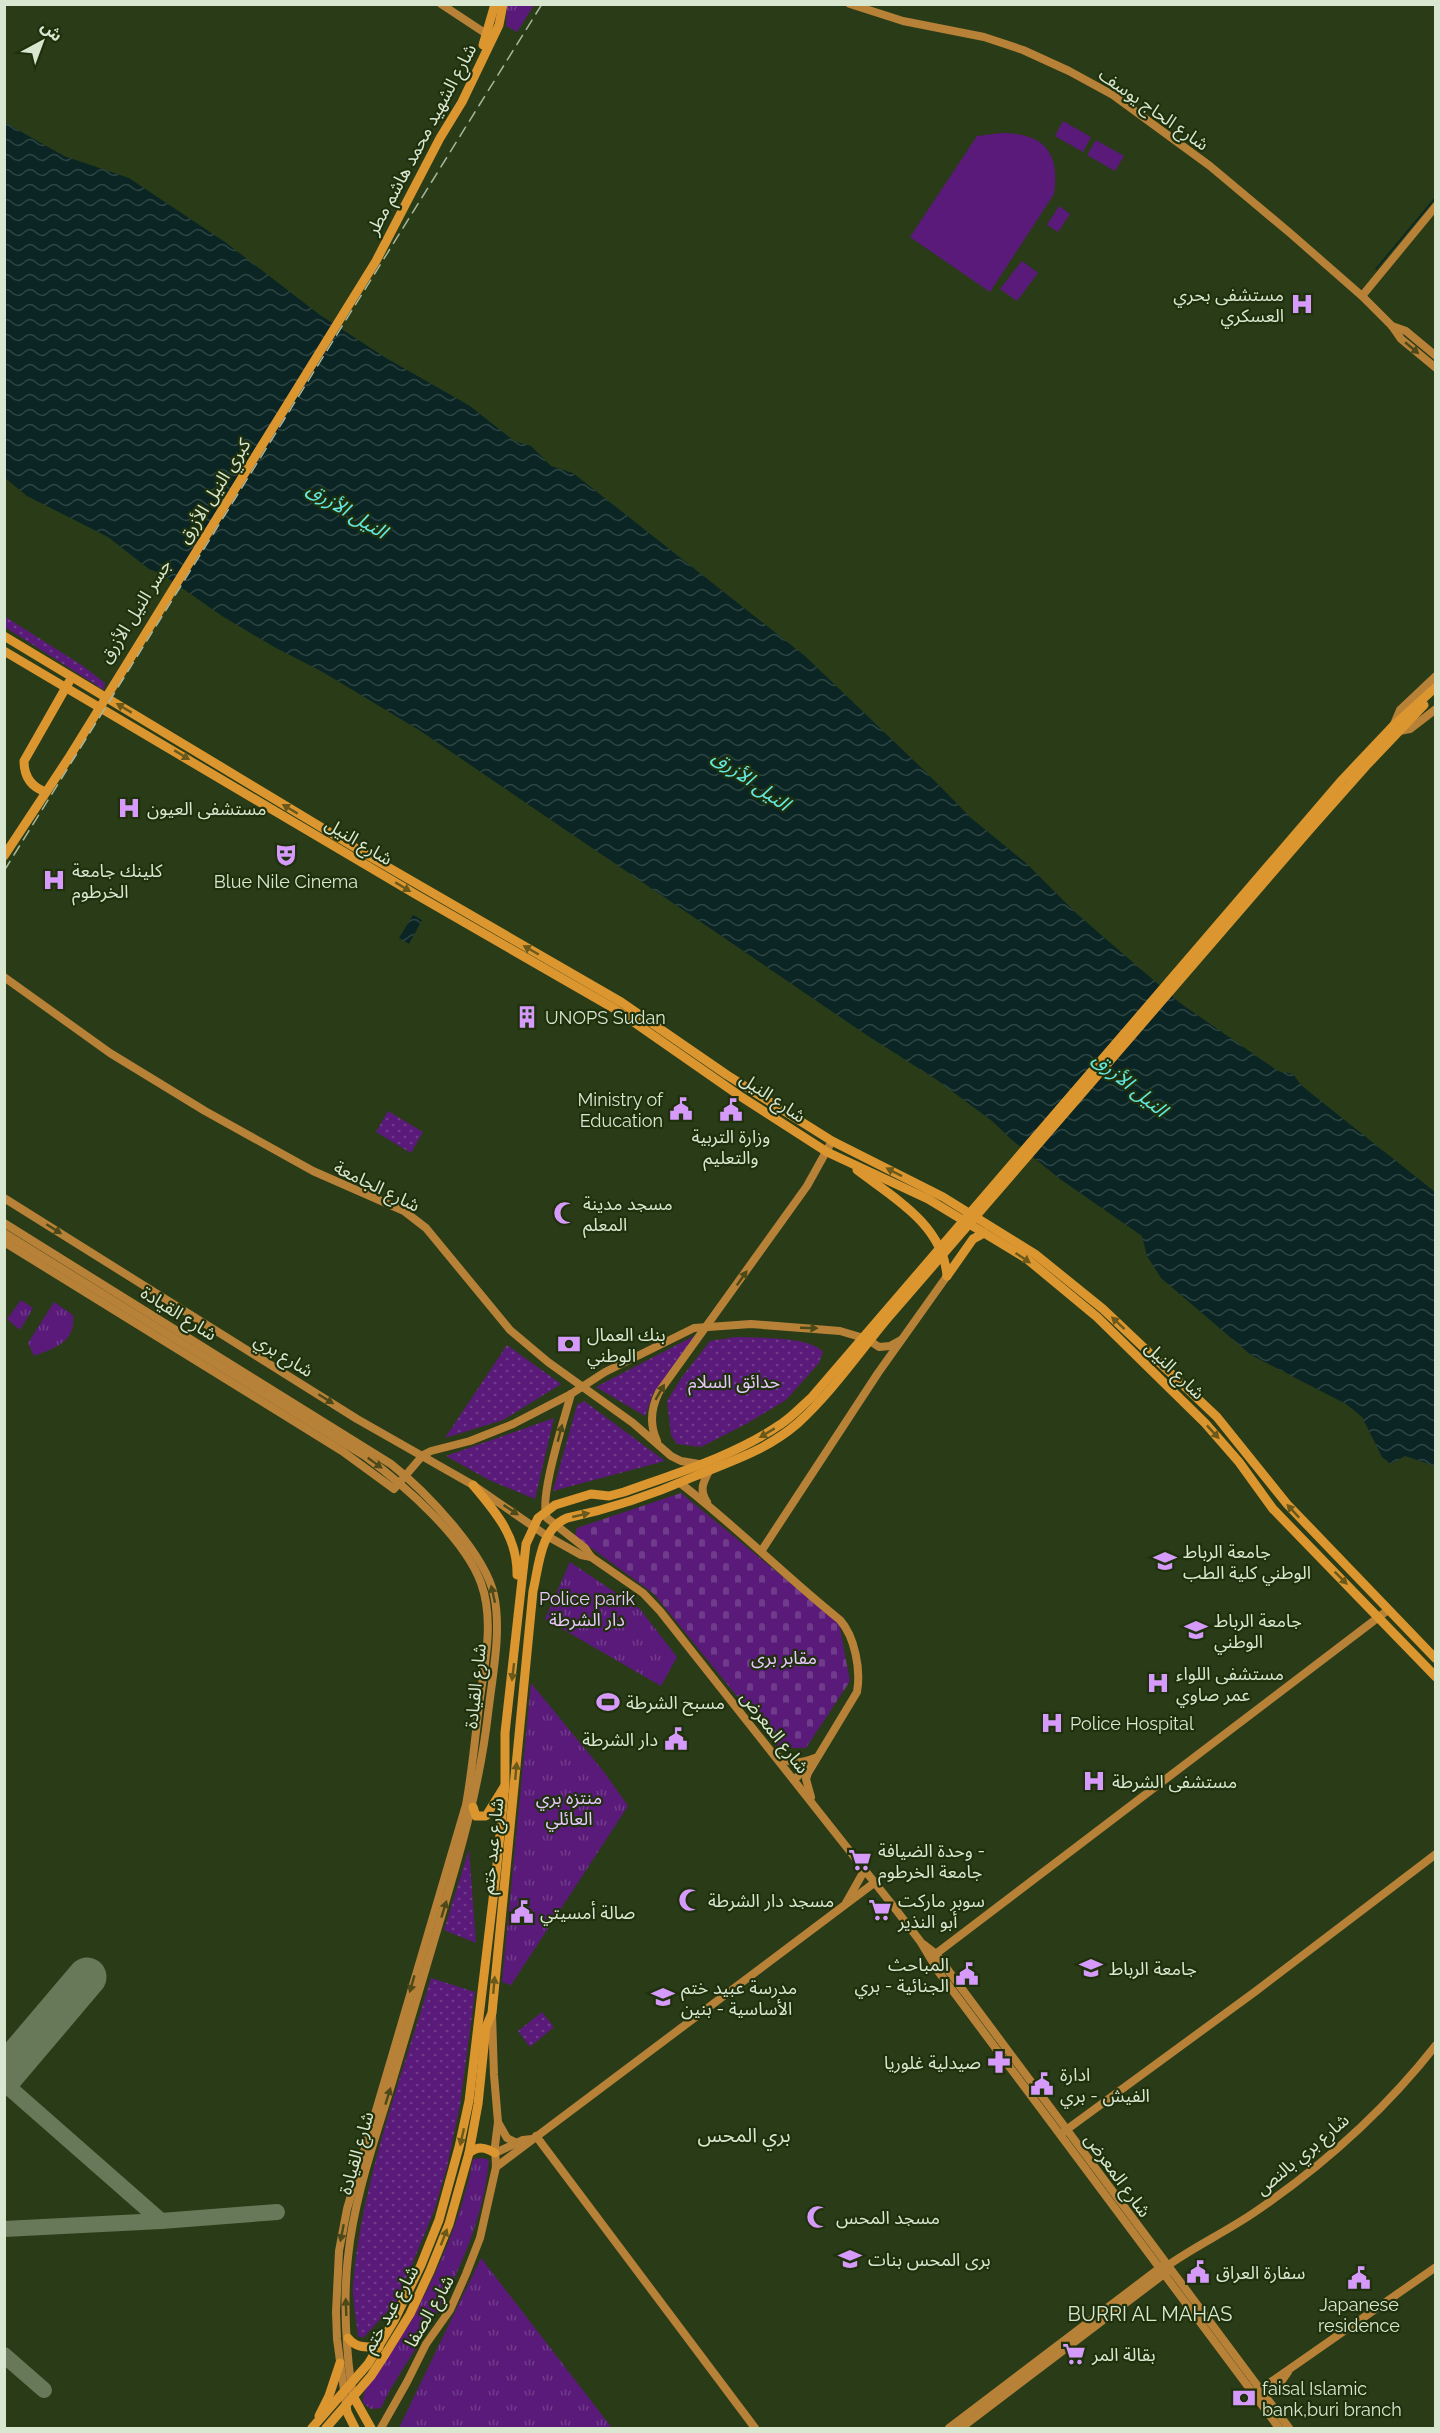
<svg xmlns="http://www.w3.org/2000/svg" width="1440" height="2433" font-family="Raleway,'Noto Sans Arabic',sans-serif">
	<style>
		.grass { fill: url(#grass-tufts) }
		.cemetery { fill: url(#cemetery-stones) }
		.garden { fill: url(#garden-dots) }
		.pitch { fill: #5a1a79 }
		.water { fill: url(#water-waves) }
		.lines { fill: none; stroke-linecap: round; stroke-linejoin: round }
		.stream { stroke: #0a2524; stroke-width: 1.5 }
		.taxiway { stroke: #68795a; stroke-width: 16 }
		.runway { stroke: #68795a; stroke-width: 39 }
		.secondary { stroke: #b78138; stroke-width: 8 }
		.primary { stroke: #db9630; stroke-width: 9 }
		.rail { stroke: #a8b69c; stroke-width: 1.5; stroke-dasharray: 12 6; stroke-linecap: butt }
		.oneway { fill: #4d4919 }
		.oneway2 { fill: #6a591a }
		.labels { text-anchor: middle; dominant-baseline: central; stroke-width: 4.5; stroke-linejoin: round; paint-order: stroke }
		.street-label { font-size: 18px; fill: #d9e6d0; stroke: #1f310c }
		.poi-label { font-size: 18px; fill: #d9e6d0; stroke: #1f310c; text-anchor: start }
		.park-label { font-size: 18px; fill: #e7c8fc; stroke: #1f310c }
		.water-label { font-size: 20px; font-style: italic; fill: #63e7e2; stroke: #1f310c }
		.neighbourhood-label { font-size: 20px; fill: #d9e6d0; stroke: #1f310c }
	</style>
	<defs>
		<pattern id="grass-tufts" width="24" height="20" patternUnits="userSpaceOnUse" patternTransform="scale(1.5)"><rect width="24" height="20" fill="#5a1a79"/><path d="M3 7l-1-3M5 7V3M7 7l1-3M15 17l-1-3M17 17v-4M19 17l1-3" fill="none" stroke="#713b8b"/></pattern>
		<pattern id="cemetery-stones" width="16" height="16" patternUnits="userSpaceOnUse" patternTransform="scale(1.5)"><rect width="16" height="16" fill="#5a1a79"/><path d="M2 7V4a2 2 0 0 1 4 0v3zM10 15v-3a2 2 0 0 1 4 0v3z" fill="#713b8b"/></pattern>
		<pattern id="garden-dots" width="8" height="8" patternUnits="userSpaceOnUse" patternTransform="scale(1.5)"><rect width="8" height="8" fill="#5a1a79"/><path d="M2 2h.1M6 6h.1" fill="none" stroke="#713b8b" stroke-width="1.8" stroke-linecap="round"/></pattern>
		<pattern id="water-waves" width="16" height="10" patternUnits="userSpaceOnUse" patternTransform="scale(1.5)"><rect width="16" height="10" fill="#0a2524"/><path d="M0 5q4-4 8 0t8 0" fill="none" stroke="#2d4543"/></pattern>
	</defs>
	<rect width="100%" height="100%" fill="#293c17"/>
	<g class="grass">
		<path d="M507 5H534L517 32 506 26Z"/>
		<path d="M21 1300 33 1308 20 1330 7 1319Z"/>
		<path d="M54 1302 73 1315C76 1343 54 1348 34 1356L28 1343Z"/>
		<path d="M570 1562 640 1609 677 1657 661 1686 545 1619Z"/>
		<path d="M531 1683 604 1772 628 1806 511 1985 502 1982Z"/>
		<path d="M483 2158 489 2160C483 2225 454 2284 421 2340 408 2362 392 2384 381 2408L371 2409 363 2403C363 2376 398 2346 411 2321 437 2274 464 2212 473 2159Z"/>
		<path d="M481 2258 612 2428H399Z"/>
	</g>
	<path class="cemetery" d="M681 1493 839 1623 850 1681 806 1748H779L654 1594 575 1536 577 1528Z"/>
	<g class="garden">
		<path d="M4 616 83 666 105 683 104 690 5 627Z"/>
		<path d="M388 1111 423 1132 411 1153 376 1132Z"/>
		<path d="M696 1335 653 1394 645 1416 596 1387Z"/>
		<path d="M736 1337C757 1338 810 1336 823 1352L819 1363 786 1400 746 1424 701 1447 677 1444 671 1435 667 1401 682 1377 710 1341Z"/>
		<path d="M507 1345 561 1384 503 1420 445 1438Z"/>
		<path d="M584 1401 665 1461 553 1491 577 1405Z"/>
		<path d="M554 1418 535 1499 489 1480 446 1456Z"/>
		<path d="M469 1849 476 1943 444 1930Z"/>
		<path d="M431 1978 475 1992 460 2105 447 2167 434 2211 397 2301 363 2338 358 2336C357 2320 352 2301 353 2285 362 2180 401 2079 431 1978Z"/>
		<path d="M542 2012 554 2027 530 2047 518 2031Z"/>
	</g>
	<g class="pitch">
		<path d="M1063 121 1091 137 1083 152 1055 136Z"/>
		<path d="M1001 133C1044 133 1060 152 1054 194L990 292 910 237 977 136Z"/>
		<path d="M1096 140 1124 156 1115 171 1087 155Z"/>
		<path d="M1059 206 1070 214 1058 232 1047 225Z"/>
		<path d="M1022 261 1038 273 1017 301 1000 289Z"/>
	</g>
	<g class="water">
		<path d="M4 122 64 156 129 178 225 242 320 315 386 358 470 406 514 441 531 446 551 466 573 473 805 656 933 779 971 818 1026 863 1077 914 1180 1003 1278 1071 1293 1074 1302 1086 1435 1192V1466L1405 1456 1391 1464 1382 1457 1362 1417 1346 1404 1251 1355 1161 1278 1147 1256 1142 1236 1060 1179 1012 1140 992 1121 937 1080 868 1036 419 730 321 671 276 648 222 616 162 574 149 569 108 537 27 496 5 478Z"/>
		<path d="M413 915 422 920 409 944 399 938Z"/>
	</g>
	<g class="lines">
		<path class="stream" d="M1376 269 1436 197"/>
		<g class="taxiway">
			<path d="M4 2083 161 2221"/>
			<path d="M4 2229 161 2221 277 2212"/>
			<path d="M4 2355 44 2390"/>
		</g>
		<path class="runway" d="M4 2075 87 1977"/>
		<g class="secondary">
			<path d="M441 4 488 35"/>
			<path d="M850 4 903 21 984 37 1023 50 1069 71 1113 95 1210 166 1290 233 1362 296 1392 326 1401 339 1436 368"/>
			<path d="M1362 296 1436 206"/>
			<path d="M1392 326 1406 331 1436 356"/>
			<path d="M1394 724 1400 710 1436 676"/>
			<path d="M1399 731 1410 729 1436 709"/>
			<path d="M4 977 110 1053 205 1111 313 1171 404 1211 426 1228 510 1330 548 1362 633 1423 671 1456 681 1461 699 1464"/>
			<path d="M4 1198 357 1419 473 1485 547 1536 581 1555 591 1557"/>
			<path d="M4 1223 391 1464C425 1491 485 1553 494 1595 502 1631 492 1678 488 1714 480 1784 461 1850 441 1917 425 1971 409 2025 393 2079 376 2137 354 2197 348 2257 343 2300 346 2354 353 2396"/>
			<path d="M4 1233 365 1456C404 1485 464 1537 481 1583 495 1621 484 1667 479 1705 475 1739 472 1772 466 1805L347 2209 339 2251 336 2312 337 2339 346 2405"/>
			<path d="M4 1242 342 1451 394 1489 423 1455 431 1451 470 1441 513 1424 571 1394 605 1372 694 1328 751 1324 840 1331 867 1339 879 1347 890 1346 901 1340"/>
			<path d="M571 1394C565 1417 538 1499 547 1518L585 1548 591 1557 643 1593 660 1611 890 1902 920 1941 938 1971 1279 2428"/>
			<path d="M657 1441C649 1424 651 1408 659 1392L807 1186 832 1141"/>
			<path d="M680 1483C736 1526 785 1576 840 1620 855 1637 861 1670 857 1692L808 1773 806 1779 811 1797"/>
			<path d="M707 1502C699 1490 703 1483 709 1471"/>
			<path d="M762 1550 878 1373 947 1276"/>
			<path d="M777 1756C791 1764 800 1764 815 1758"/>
			<path d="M794 1780 810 1764"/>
			<path d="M846 1903 864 1871"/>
			<path d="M923 1944 936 1954 1289 2428"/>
			<path d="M933 1956 1388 1610"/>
			<path d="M499 2124 507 2138 517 2143"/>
			<path d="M1062 2133 1256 1991 1436 1854"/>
			<path d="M536 2136 755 2428"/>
			<path d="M495 2153 523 2140 532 2139"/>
			<path d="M496 2167 874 1883"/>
			<path d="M1258 2391 1436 2267"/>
			<path d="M1261 2398 1281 2382 1288 2372"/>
			<path d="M381 2428 407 2382 426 2344 450 2310 466 2274 480 2238 496 2167 495 2146 498 2122 494 2075 492 2014"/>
			<path d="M949 2428 1165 2264H1170C1196 2246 1225 2232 1252 2214 1320 2168 1385 2110 1436 2045"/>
			<path d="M961 2428 1168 2271"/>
		</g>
		<g class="primary">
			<path d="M483 45 495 4"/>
			<path d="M4 636 374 859 621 1002 727 1075 832 1141 943 1197 1035 1254 1103 1309 1217 1417 1287 1504 1436 1659"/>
			<path d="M4 651 415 894 615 1009 740 1096 827 1152 928 1199 1027 1259 1097 1317 1205 1423 1239 1462 1273 1509 1436 1677"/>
			<path d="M46 792C31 787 24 776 24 761L69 682"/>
			<path d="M4 856 68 759 376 261 440 138 462 102 499 25 503 4"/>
			<path d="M857 1170C894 1198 943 1225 947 1276"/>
			<path d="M947 1276 973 1239 984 1233"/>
			<path d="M473 1485C496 1512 518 1538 517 1575"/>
			<path d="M473 1807 476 1816H486L504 1787"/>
			<path d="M469 2153C478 2146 485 2147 495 2153"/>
			<path d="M348 2338C357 2349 367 2347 379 2347"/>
			<path d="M353 2396 371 2428"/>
			<path d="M346 2405 347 2412 355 2428"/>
			<path d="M319 2416 329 2396 340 2363"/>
			<path d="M312 2428 368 2364 394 2321 421 2265 439 2220 459 2147 469 2101 496 1874 505 1785V1733L526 1544 538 1518 555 1505 591 1494 609 1496 624 1492C677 1473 734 1456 781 1424 792 1417 802 1406 812 1397L1342 780 1393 726 1436 687"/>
			<path d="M326 2428 371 2376 386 2353 410 2314 430 2271 449 2224 469 2153 478 2104 486 2027 492 2013 533 1591C539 1566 540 1529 567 1518 610 1509 652 1495 693 1477 730 1461 766 1451 798 1423 831 1393 858 1354 887 1319L1311 828 1366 766 1424 705"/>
		</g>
		<path class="rail" d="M4 871 542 4"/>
	</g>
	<defs><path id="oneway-solid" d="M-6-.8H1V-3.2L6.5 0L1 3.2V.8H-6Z" transform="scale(1.5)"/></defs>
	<g class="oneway">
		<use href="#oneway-solid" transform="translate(1412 348) rotate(40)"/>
		<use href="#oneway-solid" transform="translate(54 1229) rotate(32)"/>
		<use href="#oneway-solid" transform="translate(742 1278) rotate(-55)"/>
		<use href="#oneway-solid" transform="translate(809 1328) rotate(2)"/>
		<use href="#oneway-solid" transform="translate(660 1392) rotate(-60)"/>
		<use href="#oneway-solid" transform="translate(326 1399) rotate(32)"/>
		<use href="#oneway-solid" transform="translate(560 1433) rotate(-75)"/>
		<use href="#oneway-solid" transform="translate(375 1463) rotate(36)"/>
		<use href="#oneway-solid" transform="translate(511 1510) rotate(34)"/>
		<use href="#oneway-solid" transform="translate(493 1594) rotate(-103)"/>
		<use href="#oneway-solid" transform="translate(444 1909) rotate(-73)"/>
		<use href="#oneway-solid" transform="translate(412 1984) rotate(106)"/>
		<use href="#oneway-solid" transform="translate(388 2096) rotate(-73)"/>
		<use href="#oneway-solid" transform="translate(342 2233) rotate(101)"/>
		<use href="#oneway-solid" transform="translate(346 2307) rotate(-92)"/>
	</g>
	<g class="oneway2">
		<use href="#oneway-solid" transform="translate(124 708) rotate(-149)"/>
		<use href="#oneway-solid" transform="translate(182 755) rotate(31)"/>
		<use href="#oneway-solid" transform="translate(290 809) rotate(-149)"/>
		<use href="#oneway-solid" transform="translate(403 887) rotate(31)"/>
		<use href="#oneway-solid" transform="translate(531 950) rotate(-150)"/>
		<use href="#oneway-solid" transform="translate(894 1172) rotate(-153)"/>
		<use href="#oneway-solid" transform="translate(1023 1258) rotate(34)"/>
		<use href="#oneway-solid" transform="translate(1118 1323) rotate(-137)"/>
		<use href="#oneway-solid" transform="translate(1213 1432) rotate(47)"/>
		<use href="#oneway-solid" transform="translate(767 1433) rotate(149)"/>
		<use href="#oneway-solid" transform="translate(1293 1511) rotate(-133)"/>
		<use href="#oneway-solid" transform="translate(581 1515) rotate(-13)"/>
		<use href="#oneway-solid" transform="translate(1341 1578) rotate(45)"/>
		<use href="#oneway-solid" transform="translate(513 1672) rotate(97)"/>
		<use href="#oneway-solid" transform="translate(516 1771) rotate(-85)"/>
		<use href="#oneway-solid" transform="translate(494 1985) rotate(-85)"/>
		<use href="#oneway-solid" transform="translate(462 2137) rotate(103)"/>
		<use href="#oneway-solid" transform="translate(444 2237) rotate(-69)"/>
	</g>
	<defs>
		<g id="hospital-bare" transform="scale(1.8)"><path d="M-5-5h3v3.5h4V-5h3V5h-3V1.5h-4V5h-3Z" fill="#d69bfa" stroke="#1f310c" stroke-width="2.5" paint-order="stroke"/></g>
		<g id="theatre-bare" transform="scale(1.8)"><path d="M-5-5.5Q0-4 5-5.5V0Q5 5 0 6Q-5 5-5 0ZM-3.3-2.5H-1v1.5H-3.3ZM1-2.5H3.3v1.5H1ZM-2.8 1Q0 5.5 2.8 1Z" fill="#d69bfa" stroke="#1f310c" stroke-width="2.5" paint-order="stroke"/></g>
		<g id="building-bare" transform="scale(1.8)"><path d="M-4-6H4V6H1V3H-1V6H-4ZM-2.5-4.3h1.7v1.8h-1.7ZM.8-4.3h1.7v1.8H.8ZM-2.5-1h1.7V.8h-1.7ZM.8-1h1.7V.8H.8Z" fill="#d69bfa" stroke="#1f310c" stroke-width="2.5" paint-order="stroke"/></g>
		<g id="civic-bare" transform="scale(1.8)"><path d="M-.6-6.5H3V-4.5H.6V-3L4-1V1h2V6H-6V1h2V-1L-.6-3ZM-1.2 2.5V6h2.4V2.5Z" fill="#d69bfa" stroke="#1f310c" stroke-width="2.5" paint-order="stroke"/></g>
		<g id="mosque-bare" transform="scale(1.8)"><path d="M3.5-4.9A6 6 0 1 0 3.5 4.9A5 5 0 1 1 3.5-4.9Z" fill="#d69bfa" stroke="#1f310c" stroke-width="2.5" paint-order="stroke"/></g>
		<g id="bank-bare" transform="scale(1.8)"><path d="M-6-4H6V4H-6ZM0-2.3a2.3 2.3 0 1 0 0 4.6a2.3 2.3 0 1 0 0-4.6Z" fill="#d69bfa" stroke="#1f310c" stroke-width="2.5" paint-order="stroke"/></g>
		<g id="university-bare" transform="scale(1.8)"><path d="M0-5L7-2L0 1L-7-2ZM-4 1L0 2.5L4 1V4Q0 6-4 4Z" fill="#d69bfa" stroke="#1f310c" stroke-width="2.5" paint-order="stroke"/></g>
		<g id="stadium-bare" transform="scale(1.8)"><path d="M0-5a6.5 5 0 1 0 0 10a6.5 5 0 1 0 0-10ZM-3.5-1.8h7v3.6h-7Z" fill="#d69bfa" stroke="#1f310c" stroke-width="2.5" paint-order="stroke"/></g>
		<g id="supermarket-bare" transform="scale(1.8)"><path d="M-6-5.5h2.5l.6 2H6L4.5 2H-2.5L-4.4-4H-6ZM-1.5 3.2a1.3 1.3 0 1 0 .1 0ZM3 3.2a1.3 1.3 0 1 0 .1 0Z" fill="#d69bfa" stroke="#1f310c" stroke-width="2.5" paint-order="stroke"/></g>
		<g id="school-bare" transform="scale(1.8)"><path d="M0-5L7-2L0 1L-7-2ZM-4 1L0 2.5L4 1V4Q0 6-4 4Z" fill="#d69bfa" stroke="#1f310c" stroke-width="2.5" paint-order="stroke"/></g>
		<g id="pharmacy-bare" transform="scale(1.8)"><path d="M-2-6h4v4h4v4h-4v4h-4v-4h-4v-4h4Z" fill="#d69bfa" stroke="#1f310c" stroke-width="2.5" paint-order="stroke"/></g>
	</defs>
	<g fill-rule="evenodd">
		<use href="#hospital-bare" x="1302" y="304"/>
		<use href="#hospital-bare" x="129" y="808"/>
		<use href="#theatre-bare" x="286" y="855"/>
		<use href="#hospital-bare" x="54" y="880"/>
		<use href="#building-bare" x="527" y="1017"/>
		<use href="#civic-bare" x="681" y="1109"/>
		<use href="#civic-bare" x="731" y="1110"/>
		<use href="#mosque-bare" x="565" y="1213"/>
		<use href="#bank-bare" x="569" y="1344"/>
		<use href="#university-bare" x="1165" y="1561"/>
		<use href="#university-bare" x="1196" y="1630"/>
		<use href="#hospital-bare" x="1158" y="1683"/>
		<use href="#stadium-bare" x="608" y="1702"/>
		<use href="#hospital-bare" x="1052" y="1723"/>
		<use href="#civic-bare" x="676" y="1739"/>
		<use href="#hospital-bare" x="1094" y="1781"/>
		<use href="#supermarket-bare" x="860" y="1860"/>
		<use href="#mosque-bare" x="690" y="1900"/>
		<use href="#supermarket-bare" x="880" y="1910"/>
		<use href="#civic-bare" x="522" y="1912"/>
		<use href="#university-bare" x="1091" y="1968"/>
		<use href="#civic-bare" x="967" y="1974"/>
		<use href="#school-bare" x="663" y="1997"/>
		<use href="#pharmacy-bare" x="999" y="2062"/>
		<use href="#civic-bare" x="1042" y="2084"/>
		<use href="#mosque-bare" x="818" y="2217"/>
		<use href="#school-bare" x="850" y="2259"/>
		<use href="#civic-bare" x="1198" y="2272"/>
		<use href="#civic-bare" x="1359" y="2278"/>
		<use href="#supermarket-bare" x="1074" y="2354"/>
		<use href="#bank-bare" x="1244" y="2398"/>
	</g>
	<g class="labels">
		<g class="street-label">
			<text transform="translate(1154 109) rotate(35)">شارع الحاج يوسف</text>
			<text transform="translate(421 139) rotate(-62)">شارع الشهيد محمد هاشم مطر</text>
			<text transform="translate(214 491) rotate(-58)">كبري النيل الأزرق</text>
			<text transform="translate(135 611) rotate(-58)">جسر النيل الأزرق</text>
			<text transform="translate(359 841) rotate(31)">شارع النيل</text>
			<text transform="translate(773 1097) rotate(34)">شارع النيل</text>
			<text transform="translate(377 1186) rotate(26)">شارع الجامعة</text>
			<text transform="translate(179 1313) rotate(32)">شارع القيادة</text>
			<text transform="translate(284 1355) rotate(32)">شارع بري</text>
			<text transform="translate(1175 1370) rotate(44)">شارع النيل</text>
			<text transform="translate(475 1686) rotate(-84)">شارع القيادة</text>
			<text transform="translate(775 1732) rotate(52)">شارع المعرض</text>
			<text transform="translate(492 1846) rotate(-84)">شارع عبد ختم</text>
			<text transform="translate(356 2153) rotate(-74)">شارع القيادة</text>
			<text transform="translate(1302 2154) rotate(-40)">شارع بري بالنص</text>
			<text transform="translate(1118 2175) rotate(54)">شارع المعرض</text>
			<text transform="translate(390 2309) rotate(-61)">شارع عبد ختم</text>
			<text transform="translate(429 2311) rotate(-60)">شارع الصفا</text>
		</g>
		<g class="poi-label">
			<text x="1284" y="294" text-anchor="end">مستشفى بحري<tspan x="1284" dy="21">العسكري</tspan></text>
			<text x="147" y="808">مستشفى العيون</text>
			<text x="72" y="870">كلينك جامعة<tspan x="72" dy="21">الخرطوم</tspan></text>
			<text x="286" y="881" text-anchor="middle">Blue Nile Cinema</text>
			<text x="545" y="1017">UNOPS Sudan</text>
			<text x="663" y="1099" text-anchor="end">Ministry of<tspan x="663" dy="21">Education</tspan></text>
			<text x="731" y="1136" text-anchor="middle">وزارة التربية<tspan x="731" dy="21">والتعليم</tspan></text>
			<text x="583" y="1203">مسجد مدينة<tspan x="583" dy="21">المعلم</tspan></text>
			<text x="587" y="1334">بنك العمال<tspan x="587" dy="21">الوطني</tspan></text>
			<text x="1183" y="1551">جامعة الرباط<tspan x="1183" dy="21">الوطني كلية الطب</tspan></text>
			<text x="1214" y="1620">جامعة الرباط<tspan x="1214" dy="21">الوطني</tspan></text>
			<text x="1176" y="1673">مستشفى اللواء<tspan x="1176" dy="21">عمر صاوي</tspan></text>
			<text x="626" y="1702">مسبح الشرطة</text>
			<text x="1070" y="1723">Police Hospital</text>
			<text x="658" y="1739" text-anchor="end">دار الشرطة</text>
			<text x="1112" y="1781">مستشفى الشرطة</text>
			<text x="878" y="1850">وحدة الضيافة -<tspan x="878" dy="21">جامعة الخرطوم</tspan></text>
			<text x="708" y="1900">مسجد دار الشرطة</text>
			<text x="898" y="1900">سوبر ماركت<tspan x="898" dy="21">أبو النذير</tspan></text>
			<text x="540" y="1912">صالة أمسيتي</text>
			<text x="949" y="1964" text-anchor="end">المباحث<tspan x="949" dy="21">الجنائية - بري</tspan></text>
			<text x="1109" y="1968">جامعة الرباط</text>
			<text x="681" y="1987">مدرسة عبيد ختم<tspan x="681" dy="21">الأساسية - بنين</tspan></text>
			<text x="981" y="2062" text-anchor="end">صيدلية غلوريا</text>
			<text x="1060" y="2074">ادارة<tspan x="1060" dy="21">الفيش - بري</tspan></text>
			<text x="836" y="2217">مسجد المحس</text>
			<text x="868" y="2259">برى المحس بنات</text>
			<text x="1216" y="2272">سفارة العراق</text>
			<text x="1359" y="2304" text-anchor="middle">Japanese<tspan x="1359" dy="21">residence</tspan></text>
			<text x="1092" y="2354">بقالة المر</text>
			<text x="1262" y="2388">faisal Islamic<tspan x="1262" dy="21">bank,buri branch</tspan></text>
		</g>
		<g class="park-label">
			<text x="734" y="1381">حدائق السلام</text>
			<text x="587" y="1598">Police parik<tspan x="587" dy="21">دار الشرطة</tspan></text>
			<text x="784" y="1657">مقابر برى</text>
			<text x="569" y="1797">منتزه بري<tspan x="569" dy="21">العائلي</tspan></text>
		</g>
		<g class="water-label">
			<text transform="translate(347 510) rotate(31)">النيل الأزرق</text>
			<text transform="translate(751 780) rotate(35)">النيل الأزرق</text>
			<text transform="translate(1130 1084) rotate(39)">النيل الأزرق</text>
		</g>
		<g class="neighbourhood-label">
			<text x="744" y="2135">بري المحس</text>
			<text x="1150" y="2314">BURRI AL MAHAS</text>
		</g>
	</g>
	<rect width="1440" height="2433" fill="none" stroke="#d9e6d0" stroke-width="12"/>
	<g transform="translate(42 42) rotate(41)" stroke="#1f310c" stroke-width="4.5" paint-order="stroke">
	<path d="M0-4.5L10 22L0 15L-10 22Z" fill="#d9e6d0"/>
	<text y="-9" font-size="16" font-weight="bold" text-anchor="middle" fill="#d9e6d0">ش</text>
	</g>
</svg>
